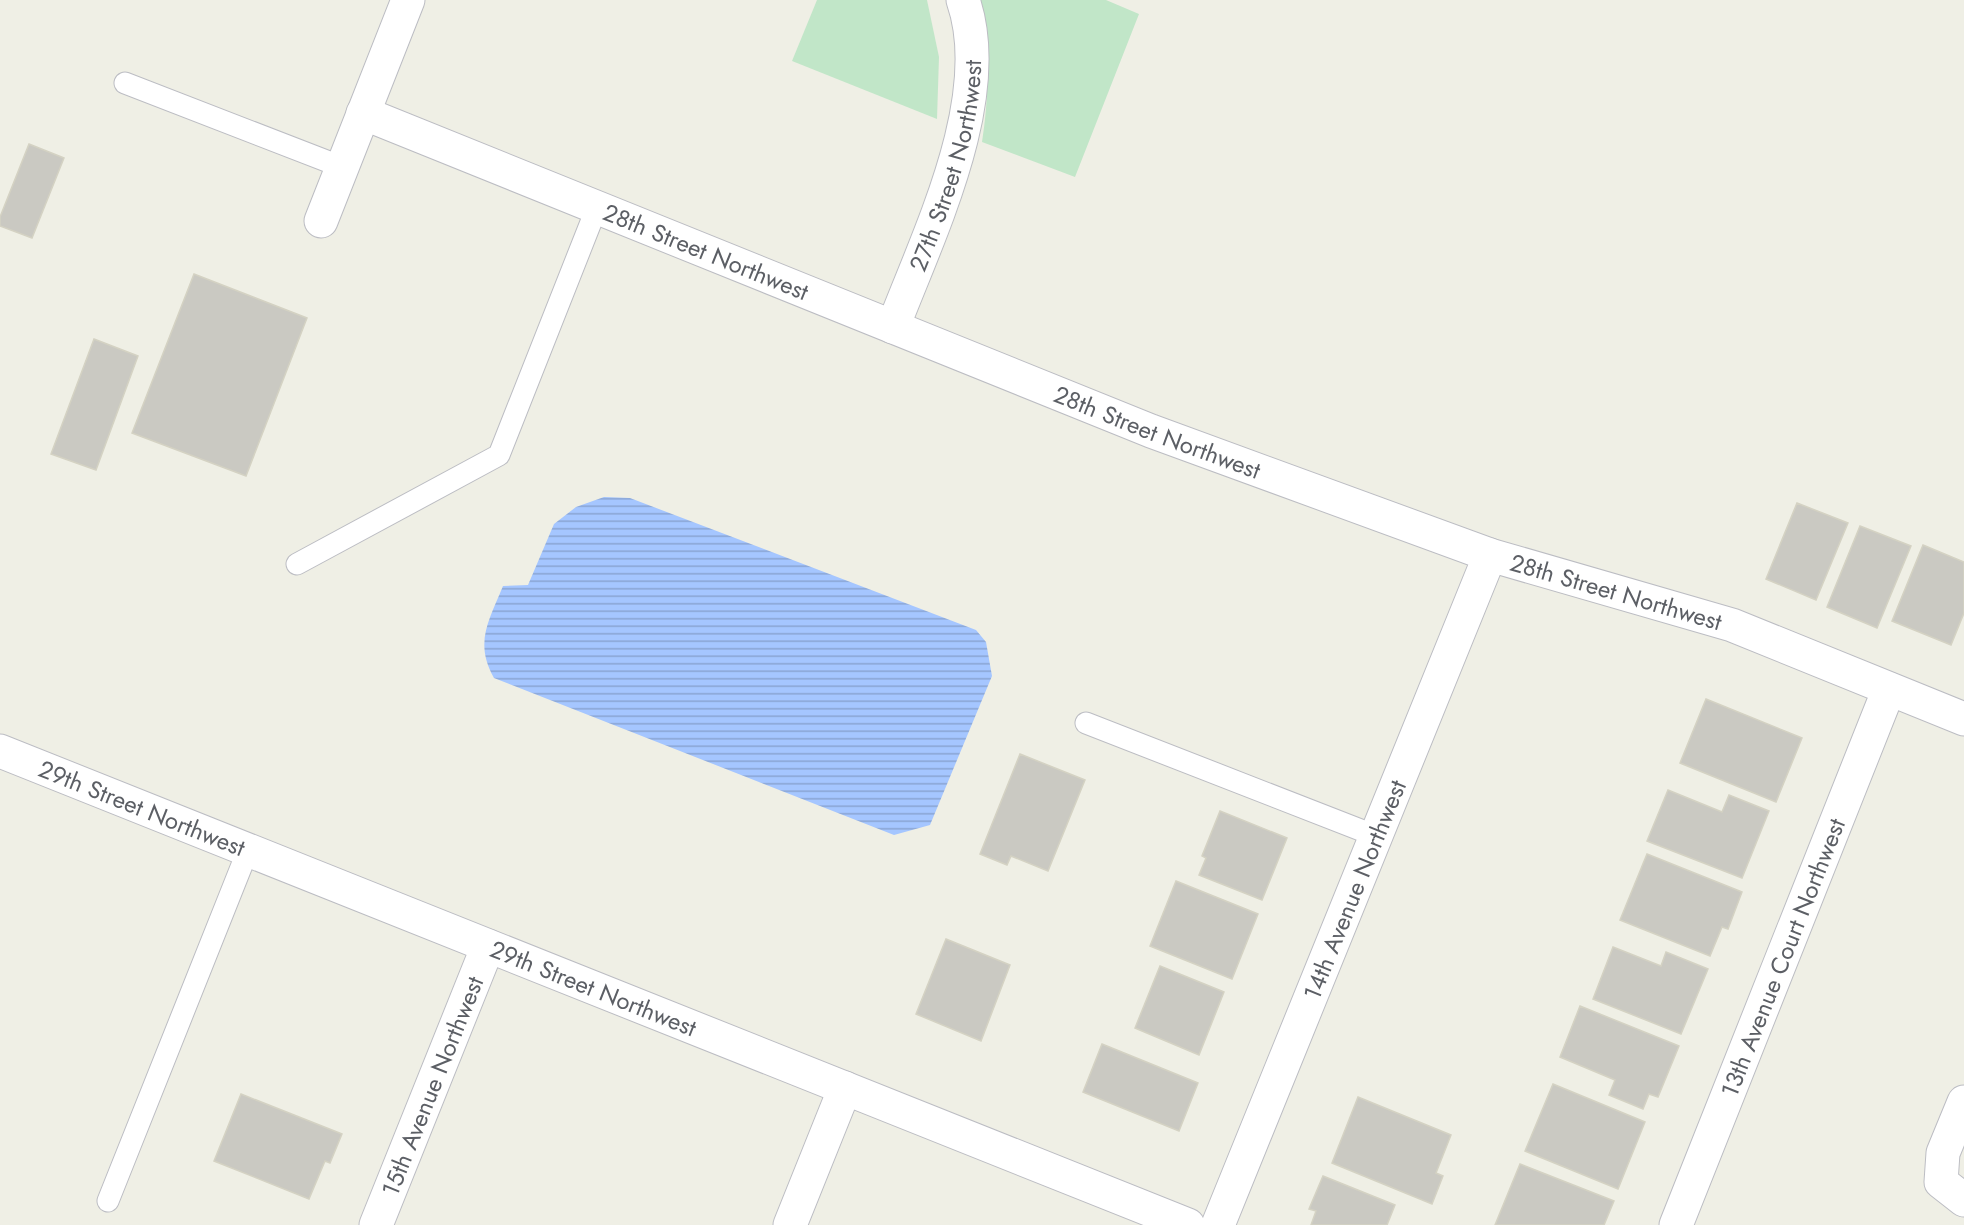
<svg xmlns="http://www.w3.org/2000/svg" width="1964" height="1225" font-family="Jost,sans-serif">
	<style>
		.green { fill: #c1e6c8 }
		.water { fill: url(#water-rules) }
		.building { fill: #cac9c2; stroke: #d4d2c3; stroke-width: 1.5 }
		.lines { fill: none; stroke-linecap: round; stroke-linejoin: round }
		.service-casing { stroke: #bcbdc3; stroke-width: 23 }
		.minor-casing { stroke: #bcbdc3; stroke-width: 35 }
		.service { stroke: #fff; stroke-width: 21 }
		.minor { stroke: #fff; stroke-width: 33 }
		.labels { text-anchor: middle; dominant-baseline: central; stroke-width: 5; stroke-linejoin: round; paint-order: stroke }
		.street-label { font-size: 24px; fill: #5c5f65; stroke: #fff }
	</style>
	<defs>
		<pattern id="water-rules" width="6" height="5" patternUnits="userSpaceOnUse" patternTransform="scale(1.5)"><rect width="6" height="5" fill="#a5c6ff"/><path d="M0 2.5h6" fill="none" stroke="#8aa4d2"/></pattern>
	</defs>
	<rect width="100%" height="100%" fill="#efefe5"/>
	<g class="green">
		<path d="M817 0H927L939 57 937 119 792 61Z"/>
		<path d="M978 0H1106L1139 14 1075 177 982 142C990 90 989 51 978 0Z"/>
	</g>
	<path class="water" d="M604 497 630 498 976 630 986 642 992 676 930 825 894 835 494 678C474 642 489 621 503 586L528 585 554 524 576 507Z"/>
	<g class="building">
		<path d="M29 144 64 158 32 238 0 226V217Z"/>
		<path d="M194 274 307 318 246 476 132 433Z"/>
		<path d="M94 339 138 356 96 470 51 454Z"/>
		<path d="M1797 503 1848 523 1816 600 1766 579Z"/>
		<path d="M1860 526 1911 546 1877 628 1827 607Z"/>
		<path d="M1923 545 1964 562V613L1951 645 1892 621Z"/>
		<path d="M1706 699 1802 738 1776 802 1680 763Z"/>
		<path d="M1020 754 1085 780 1048 871 1011 856 1007 865 980 854Z"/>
		<path d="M1668 790 1722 812 1729 795 1769 811 1742 878 1647 841Z"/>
		<path d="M1220 811 1287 838 1262 900 1199 875 1206 858 1202 856Z"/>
		<path d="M1647 854 1742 892 1728 929 1722 927 1710 956 1620 920Z"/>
		<path d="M1176 881 1258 914 1232 979 1150 946Z"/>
		<path d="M946 939 1010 965 981 1041 916 1014Z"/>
		<path d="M1613 947 1661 966 1666 952 1708 969 1681 1034 1593 999Z"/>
		<path d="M1160 966 1224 992 1199 1055 1135 1028Z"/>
		<path d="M1580 1006 1679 1046 1658 1097 1649 1094 1643 1109 1609 1095 1615 1080 1560 1057Z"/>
		<path d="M1102 1044 1198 1083 1179 1131 1083 1092Z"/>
		<path d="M1553 1084 1645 1122 1618 1189 1525 1151Z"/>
		<path d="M241 1094 342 1134 330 1163 325 1161 309 1199 214 1161Z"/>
		<path d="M1358 1097 1451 1135 1436 1173 1443 1176 1432 1204 1332 1163Z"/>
		<path d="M1520 1164 1614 1201 1604 1225H1495Z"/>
		<path d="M1323 1176 1395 1205 1387 1225H1311L1316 1211 1309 1209Z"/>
	</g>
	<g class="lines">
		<g class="service-casing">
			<g id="service">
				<path d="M125 83 342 167"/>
				<path d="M297 564 499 455 597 207"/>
				<path d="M1086 723 1376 836"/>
				<path d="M108 1201 248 850"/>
			</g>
		</g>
		<g class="minor-casing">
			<g id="minor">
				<path id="s1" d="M363 113 1151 431 1490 555 1732 625 1964 719"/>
				<path d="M321 221 408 0"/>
				<path id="s2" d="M893 327C928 235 997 98 963 0"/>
				<path id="s3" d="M0 751 1188 1225"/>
				<path d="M1964 1102 1943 1153 1941 1182 1964 1200"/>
				<path id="s4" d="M376 1225 488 946"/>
				<path d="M790 1225 845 1088"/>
				<path id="s5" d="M1218 1225 1490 555"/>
				<path id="s6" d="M1676 1225 1889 689"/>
			</g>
		</g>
		<use href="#service" class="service"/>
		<use href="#minor" class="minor"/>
	</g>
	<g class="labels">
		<g class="street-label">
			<text stroke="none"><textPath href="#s2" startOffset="171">27th Street Northwest</textPath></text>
			<text stroke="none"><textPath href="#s1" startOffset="370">28th Street Northwest</textPath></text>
			<text stroke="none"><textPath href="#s1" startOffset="856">28th Street Northwest</textPath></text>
			<text stroke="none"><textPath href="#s1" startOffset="1342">28th Street Northwest</textPath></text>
			<text stroke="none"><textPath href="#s3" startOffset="153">29th Street Northwest</textPath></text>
			<text stroke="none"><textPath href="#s5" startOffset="362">14th Avenue Northwest</textPath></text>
			<text stroke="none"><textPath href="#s6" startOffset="288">13th Avenue Court Northwest</textPath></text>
			<text stroke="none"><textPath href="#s3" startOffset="639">29th Street Northwest</textPath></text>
			<text stroke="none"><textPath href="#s4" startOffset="150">15th Avenue Northwest</textPath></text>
		</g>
	</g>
</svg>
